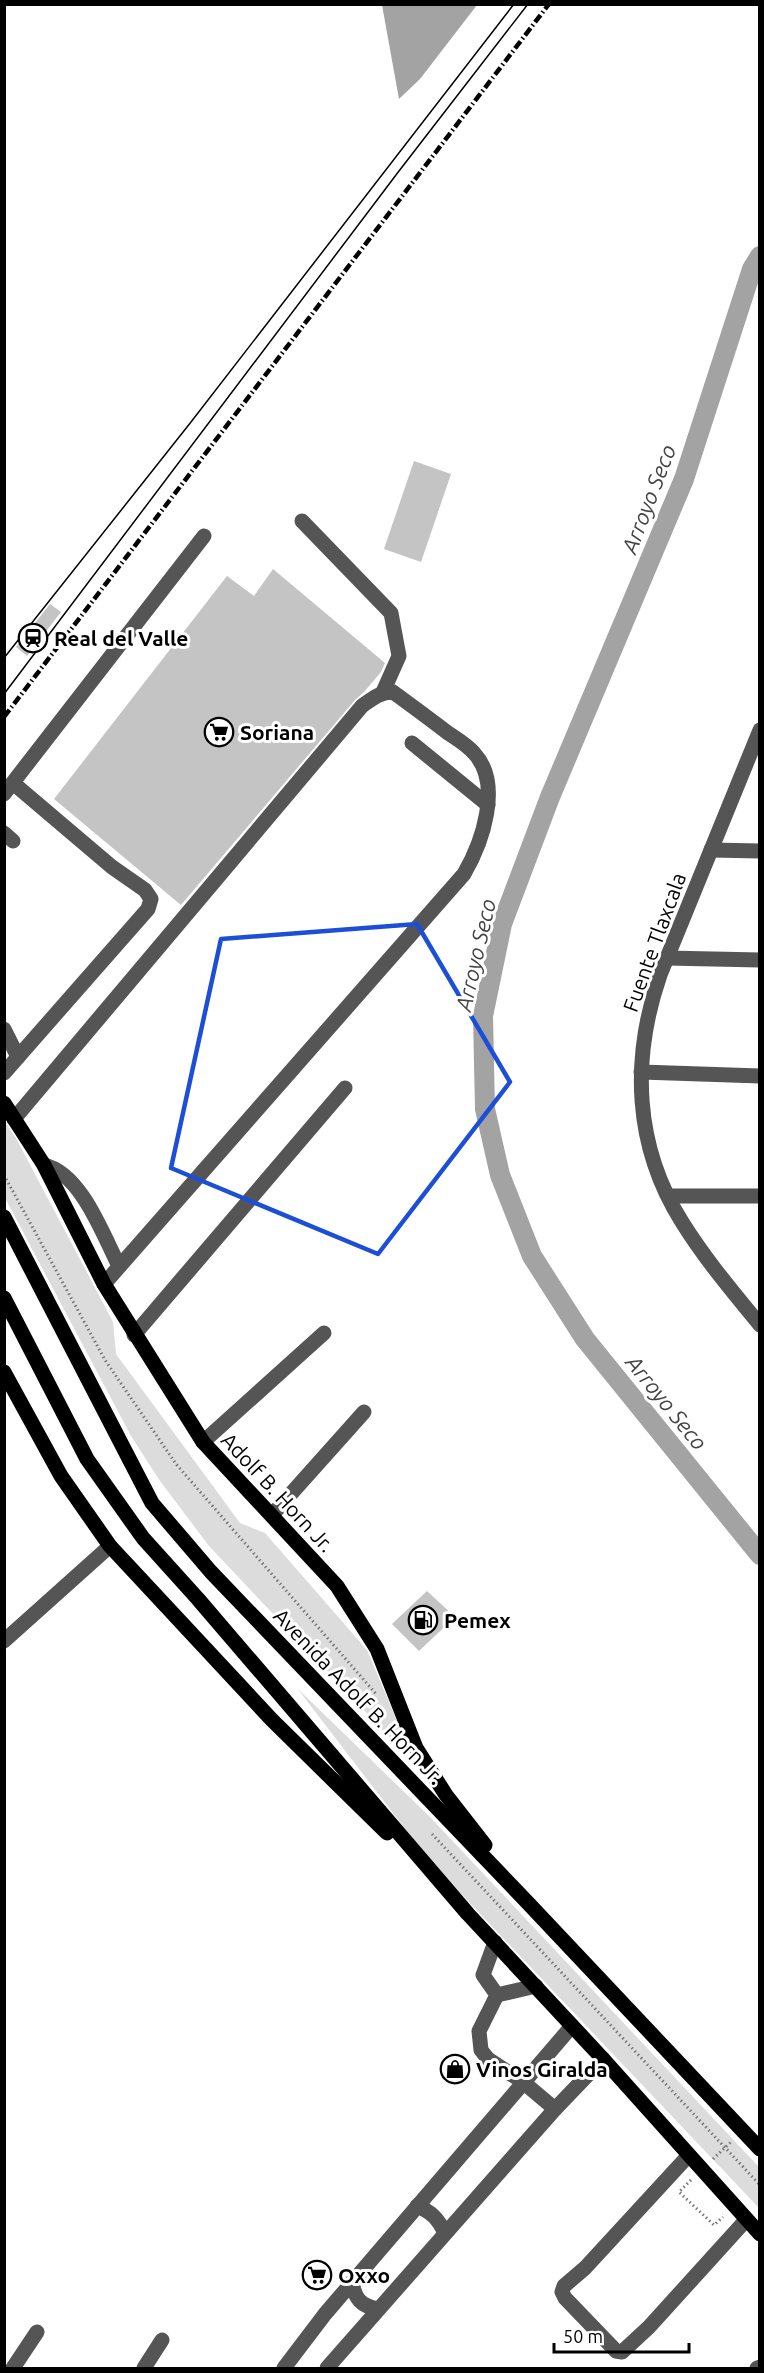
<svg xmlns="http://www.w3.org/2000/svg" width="764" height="2373" font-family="Ubuntu,sans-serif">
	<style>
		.green { fill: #dcdcdc }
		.water { fill: #a3a3a3 }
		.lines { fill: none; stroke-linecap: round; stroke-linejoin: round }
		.canal { stroke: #a3a3a3; stroke-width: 20 }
		.building { fill: #c4c4c4 }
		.path { stroke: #777; stroke-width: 3; stroke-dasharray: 1.5 3; stroke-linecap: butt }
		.minor { stroke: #555; stroke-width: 15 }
		.major { stroke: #000; stroke-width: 15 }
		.tram { stroke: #000; stroke-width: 1.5 }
		.rail { stroke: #000; stroke-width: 4.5; stroke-dasharray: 9 3 1.5 3; stroke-linecap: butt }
		.marked { fill: none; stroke: #1d4ed8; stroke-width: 4.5; stroke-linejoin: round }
		.labels { text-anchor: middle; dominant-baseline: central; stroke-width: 6; stroke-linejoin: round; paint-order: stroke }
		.poi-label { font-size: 21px; font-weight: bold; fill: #000; stroke: #fff; text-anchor: start }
		.street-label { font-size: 21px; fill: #000; stroke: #fff }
		.water-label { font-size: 22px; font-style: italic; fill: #444; stroke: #fff }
	</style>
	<rect width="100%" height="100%" fill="#fff"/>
	<g class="green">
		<path d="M5 1122 16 1138 113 1322 116 1354 240 1523 265 1533 367 1650 405 1740 397 1745 209 1546 160 1481 131 1436 5 1198Z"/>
		<path d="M297 1688 430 1817 759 2167V2208L429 1860Z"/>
	</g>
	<path class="water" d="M382 5H477L420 79 399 99Z"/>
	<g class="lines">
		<path class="canal" d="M760 256 752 269 684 479 550 797 502 924 483 1016 485 1109 500 1175 532 1256 585 1339 760 1555"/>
	</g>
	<g class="building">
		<path d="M414 461 451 474 421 562 384 549Z"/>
		<path d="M273 569 385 663 381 672 364 692 355 700 181 905 54 799 227 576 254 596Z"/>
		<path d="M50 604 61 612 27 656 16 647Z"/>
		<path d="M427 1591 455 1617 419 1651 392 1624Z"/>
	</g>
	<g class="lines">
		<g class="path">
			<path d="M4 1175 105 1360 176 1464 377 1695"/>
			<path d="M432 1834 760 2185"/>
			<path d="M713 2159 732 2141"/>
			<path d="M691 2180 679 2192 714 2225 723 2217"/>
		</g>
		<g class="minor">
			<path d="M302 521 391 613 399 656 383 692"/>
			<path d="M760 730 660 975C631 1059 634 1146 682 1222 705 1259 733 1292 760 1325"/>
			<path d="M412 743 488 805"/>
			<path d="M4 794 204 536"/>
			<path d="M4 833 13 841"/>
			<path d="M711 850 760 851"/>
			<path d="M666 958 760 960"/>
			<path d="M4 1029 18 1057 148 909 151 899 145 890 112 867 13 783"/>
			<path d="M641 1072 760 1076"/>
			<path d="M4 1073 18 1057"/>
			<path d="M14 1119 362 706C373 698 380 692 393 692 412 706 430 719 448 733 457 739 467 745 474 753 503 784 482 843 464 874L104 1284"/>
			<path d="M44 1165C81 1173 103 1235 119 1266"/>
			<path d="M668 1196H760"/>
			<path d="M134 1335 345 1088"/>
			<path d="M203 1442 324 1333"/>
			<path d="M272 1515 364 1412"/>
			<path d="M4 1641 110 1546"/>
			<path d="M495 1942 483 1975 497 1995 479 2031 481 2050 488 2059 523 2082 555 2109"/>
			<path d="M497 1995 536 1986"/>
			<path d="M689 2155 585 2268 564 2286 562 2292 565 2298 616 2351 622 2352 649 2327 746 2220"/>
			<path d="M417 2206C432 2212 438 2219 445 2233"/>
			<path d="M352 2282C355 2299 361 2306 378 2309"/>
			<path d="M13 2368 37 2332"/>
			<path d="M144 2368 162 2340"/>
			<path d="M284 2368 325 2314 572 2026"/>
			<path d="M327 2368 555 2109 603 2059"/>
			<path d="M757 2368 760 2367"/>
		</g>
		<g class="major">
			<path d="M4 1103 44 1165 104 1284 203 1442 337 1586 377 1649 416 1748 446 1795 485 1845"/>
			<path d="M4 1217 152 1503 211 1572 528 1903 760 2149"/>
			<path d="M4 1298 87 1459 143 1538 198 1599 468 1914 603 2059 760 2234"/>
			<path d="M4 1372 61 1476 110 1546 272 1720 387 1833"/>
		</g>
		<g class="tram">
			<path d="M4 658 191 422 514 4"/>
			<path d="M4 694 399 171 528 4"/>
		</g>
		<path class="rail" d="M4 717 549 4"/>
	</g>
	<path class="marked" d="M417 924 510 1082 378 1254 171 1168 221 939Z"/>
	<defs>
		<g id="station-ring" transform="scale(1.5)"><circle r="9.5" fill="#fff" stroke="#000" stroke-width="1.5"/><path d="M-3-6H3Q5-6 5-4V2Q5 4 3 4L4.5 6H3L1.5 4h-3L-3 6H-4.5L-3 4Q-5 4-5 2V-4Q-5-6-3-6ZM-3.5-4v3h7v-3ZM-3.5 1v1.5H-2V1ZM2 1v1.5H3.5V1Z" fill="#000"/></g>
		<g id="supermarket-ring" transform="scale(1.5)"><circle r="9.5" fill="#fff" stroke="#000" stroke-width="1.5"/><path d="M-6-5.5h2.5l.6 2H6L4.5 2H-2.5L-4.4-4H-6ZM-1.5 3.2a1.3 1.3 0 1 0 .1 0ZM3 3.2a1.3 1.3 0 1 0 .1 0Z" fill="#000"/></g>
		<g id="fuel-ring" transform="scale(1.5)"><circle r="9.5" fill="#fff" stroke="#000" stroke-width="1.5"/><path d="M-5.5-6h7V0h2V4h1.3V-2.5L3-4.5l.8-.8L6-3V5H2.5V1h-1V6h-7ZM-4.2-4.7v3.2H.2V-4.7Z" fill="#000"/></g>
		<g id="shop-ring" transform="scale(1.5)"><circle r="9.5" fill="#fff" stroke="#000" stroke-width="1.5"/><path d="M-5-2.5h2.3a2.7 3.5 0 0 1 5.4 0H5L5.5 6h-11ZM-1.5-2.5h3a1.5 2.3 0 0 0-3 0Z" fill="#000"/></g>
	</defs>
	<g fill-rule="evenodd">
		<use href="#station-ring" x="33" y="638"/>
		<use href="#supermarket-ring" x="219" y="732"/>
		<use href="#fuel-ring" x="423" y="1620"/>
		<use href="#shop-ring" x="455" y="2069"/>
		<use href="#supermarket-ring" x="317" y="2275"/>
	</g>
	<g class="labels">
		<g class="poi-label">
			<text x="54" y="638">Real del Valle</text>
			<text x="240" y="732">Soriana</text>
			<text x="444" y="1620">Pemex</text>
			<text x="476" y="2069">Vinos Giralda</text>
			<text x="338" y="2275">Oxxo</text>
		</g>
		<g class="street-label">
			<text transform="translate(654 942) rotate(-70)">Fuente Tlaxcala</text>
			<text transform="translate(278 1492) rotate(47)">Adolf B. Horn Jr.</text>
			<text transform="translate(359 1696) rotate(46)">Avenida Adolf B. Horn Jr.</text>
		</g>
		<g class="water-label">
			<text transform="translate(648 499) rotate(-69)">Arroyo Seco</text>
			<text transform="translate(475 955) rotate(-77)">Arroyo Seco</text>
			<text transform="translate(667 1402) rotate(51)">Arroyo Seco</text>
		</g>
	</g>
	<rect width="764" height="2373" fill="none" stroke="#000000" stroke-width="12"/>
	<path d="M554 2343v9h135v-9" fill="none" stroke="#000000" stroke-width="3"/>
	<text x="563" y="2343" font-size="18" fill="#000000" stroke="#ffffff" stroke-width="4.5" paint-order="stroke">50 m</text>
</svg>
